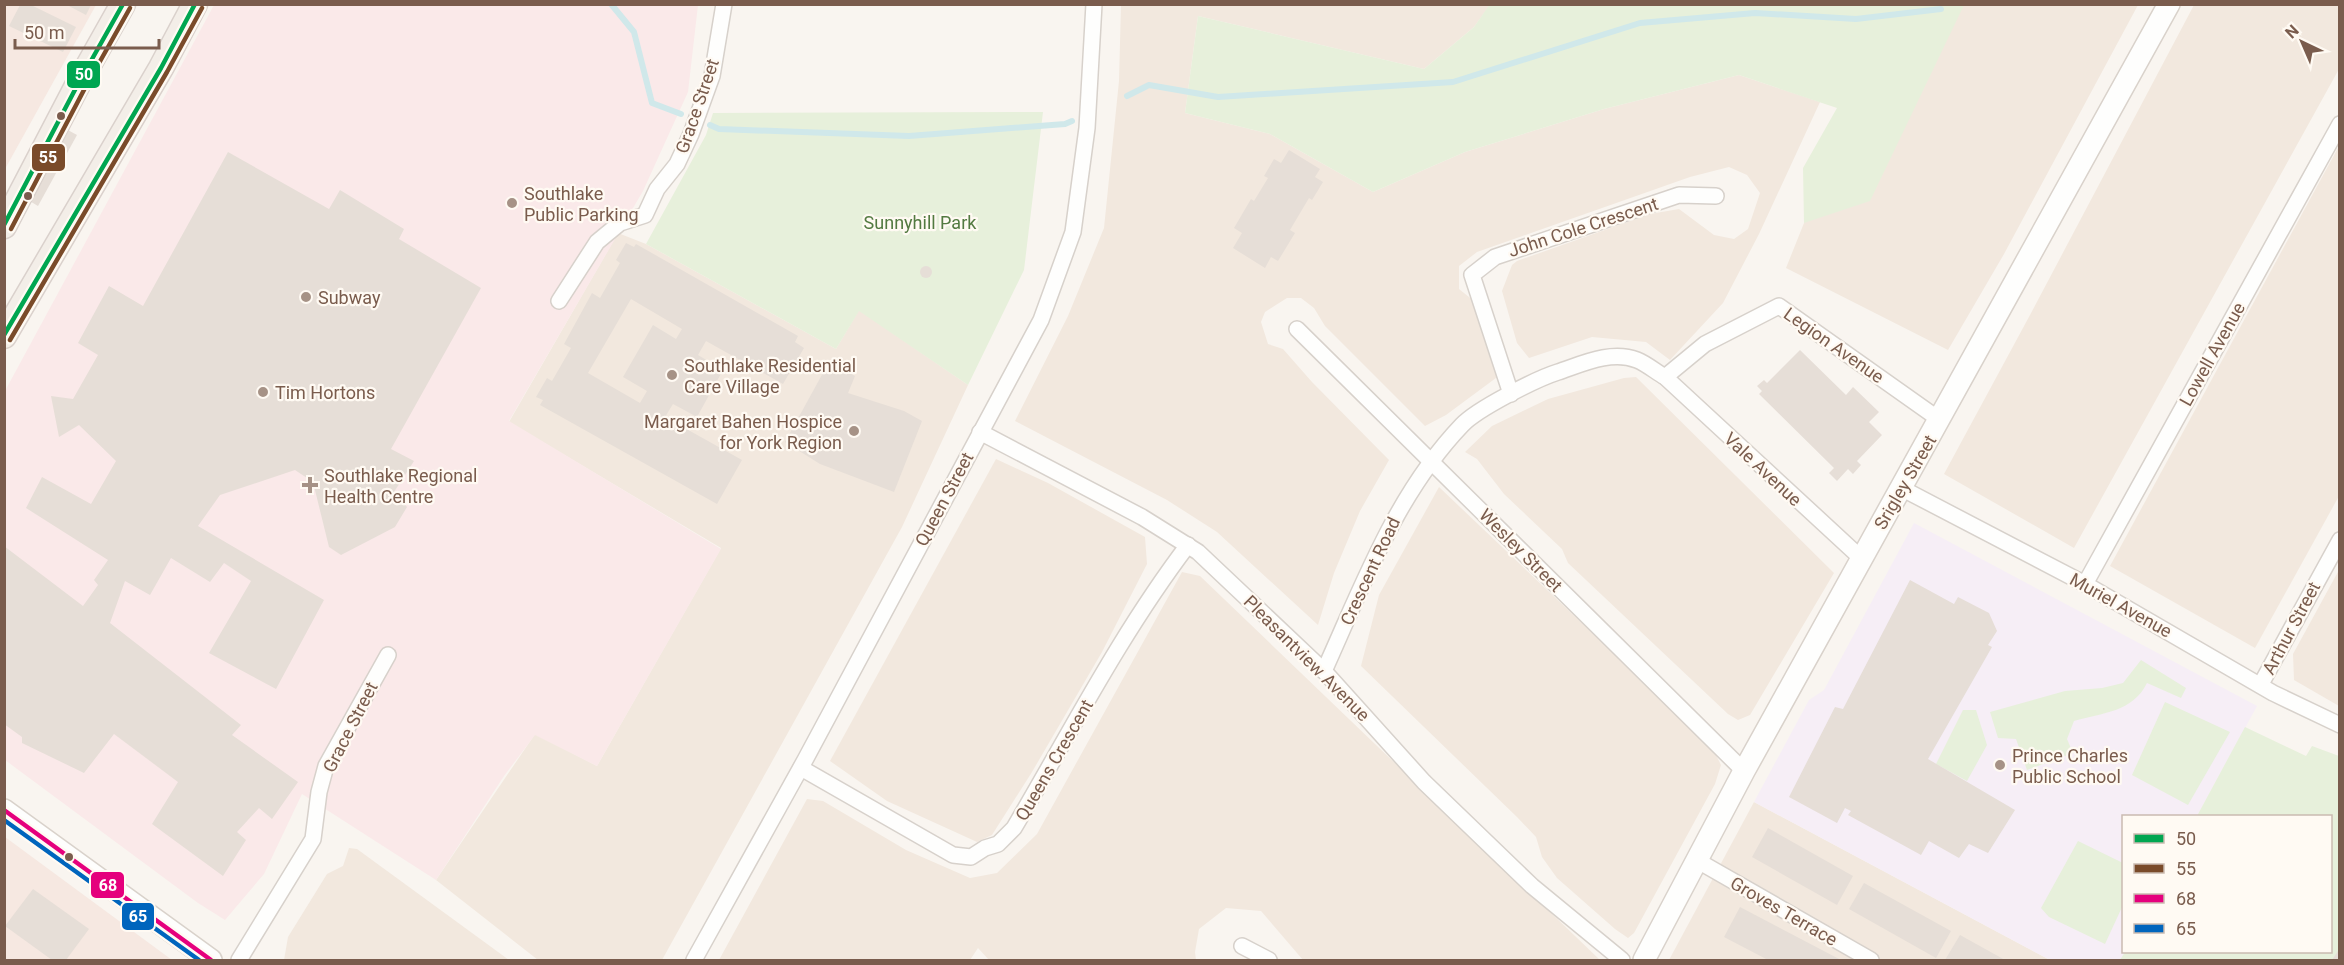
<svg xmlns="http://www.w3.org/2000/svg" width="2344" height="965" font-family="Roboto,sans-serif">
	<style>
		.residential { fill: #f2e8de }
		.commercial { fill: #f6e8e1 }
		.education { fill: #f6eef6 }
		.medical { fill: #fae9e9 }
		.green { fill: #e7f0db }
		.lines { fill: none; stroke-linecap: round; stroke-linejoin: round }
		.stream { stroke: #d0e8ea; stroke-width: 6 }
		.building { fill: #e6ded7; fill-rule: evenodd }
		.street-casing { stroke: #d7d1cb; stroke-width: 18 }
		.secondary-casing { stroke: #d9d2cb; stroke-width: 24 }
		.primary-casing { stroke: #dad1cc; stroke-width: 27 }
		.street { stroke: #fefefd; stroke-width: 15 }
		.secondary { stroke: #fefefd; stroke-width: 21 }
		.primary { stroke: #f3eee8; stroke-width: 24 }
		.bus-1-casing { stroke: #fffaf3; stroke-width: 9 }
		.bus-2-casing { stroke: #fffaf3; stroke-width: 9 }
		.bus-3-casing { stroke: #fffaf3; stroke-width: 9 }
		.bus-4-casing { stroke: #fffaf3; stroke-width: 9 }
		.bus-1 { stroke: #00a651; stroke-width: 4.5 }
		.bus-2 { stroke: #7a4b2a; stroke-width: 4.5 }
		.bus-3 { stroke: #e5007d; stroke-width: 4.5 }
		.bus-4 { stroke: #0065bd; stroke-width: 4.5 }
		.bus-dot { fill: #7a5c4d; stroke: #fffaf3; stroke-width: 2 }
		.poi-dot { fill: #a69286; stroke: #fffaf3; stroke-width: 2 }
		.labels { text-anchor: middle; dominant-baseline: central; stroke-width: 4.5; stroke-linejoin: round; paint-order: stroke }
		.street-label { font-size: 18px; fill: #7a5c4d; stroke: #fffaf3 }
		.poi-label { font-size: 18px; fill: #7a5c4d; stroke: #fffaf3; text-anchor: start }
		.park-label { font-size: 18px; fill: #537a41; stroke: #fffaf3 }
		.line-badge { stroke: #fffaf3; stroke-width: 2 }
		.badge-label { font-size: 16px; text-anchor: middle; font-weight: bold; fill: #fff }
	</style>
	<rect width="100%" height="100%" fill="#f9f5f0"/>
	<g class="residential">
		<path d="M1121 5H1490L1474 27 1424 69 1198 16 1185 113 1270 134 1373 192 1465 152 1604 109 1739 75 1820 102 1759 234 1723 303 1670 360 1646 342 1592 337 1529 358 1517 343 1502 291 1512 265 1517 261 1650 214 1679 209 1714 235 1734 239 1748 229 1760 193 1747 175 1729 167 1690 177 1477 252 1459 266V289L1474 301 1500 375 1446 415 1425 426 1325 326 1314 308 1301 298H1287L1265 312 1261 322 1268 344 1283 349 1312 382 1389 460 1360 511 1334 573 1318 625 1217 532 1167 500 1015 421 1068 316 1104 228 1119 81Z"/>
		<path d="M1944 5H2138L2004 254 1948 350 1786 268 1804 223 1837 176Z"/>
		<path d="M2194 5H2339V69L2074 548 1944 474 2030 315Z"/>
		<path d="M2339 146V496L2255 648 2110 566Z"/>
		<path d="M618 233 646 244 836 349 859 310 968 385 902 527 662 960H538L436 880 535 734 597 766 721 548 509 422Z"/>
		<path d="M1636 377 1834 573 1750 715 1738 720 1728 714 1568 563 1562 549 1504 494 1477 459 1465 452 1492 426 1548 399 1624 378Z"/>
		<path d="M996 459 1048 483 1145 537 1147 564 1102 652 1032 772 992 835 977 842 887 801 830 761Z"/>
		<path d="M1439 487 1712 747 1721 765 1715 784 1634 933 1628 938 1615 929 1557 878 1542 857 1536 837 1517 817 1361 666 1379 595Z"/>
		<path d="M2339 570 2340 706H2339L2294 680 2293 654Z"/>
		<path d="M1182 572 1200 576 1600 960H1303L1261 911 1226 908 1199 929 1195 952 1196 960H989L978 948 970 960H719L807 799 823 801 906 850 970 878 997 873 1037 834Z"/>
		<path d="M1754 802 2050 960H1669Z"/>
		<path d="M349 848 357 849 509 960H284L288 937 327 874 343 866Z"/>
	</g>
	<g class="commercial">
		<path d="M5 5H96L5 169Z"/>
		<path d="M5 837 172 960H5Z"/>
	</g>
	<path class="education" d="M1914 523 2257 706 2197 816H2124L2125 952 2120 960H2050L1754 802 1809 700 1824 690Z"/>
	<path class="medical" d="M214 5H698L688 92 643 191 509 421 721 549 597 766 535 735 504 776 436 880 302 794 264 874 225 920 198 903 5 760V391Z"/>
	<g class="green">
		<path d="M1490 4H1964V5L1870 201 1804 223 1803 168 1837 108 1739 75 1604 109 1465 152 1373 192 1270 134 1185 113 1198 16 1424 69 1474 27Z"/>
		<path d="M1043 112 1024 270 968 385 859 311 836 349 646 244 706 135 713 113Z"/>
		<path d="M2141 660 2186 688 2181 698 2147 683C2133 712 2102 713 2074 721L2067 739 2073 753 2027 770 2016 739 1998 738 1990 712 2065 691 2102 688 2123 683Z"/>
		<path d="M2165 702 2230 732 2188 805 2132 775Z"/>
		<path d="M1963 710H1976L1987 745 1967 781 1936 764Z"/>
		<path d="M2245 727 2306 756 2312 746 2339 756V960H2120L2125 952H2330V816H2197Z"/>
		<path d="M2078 841 2123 863V905L2105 944 2049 917 2041 908Z"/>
	</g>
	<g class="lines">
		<g class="stream">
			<path d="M611 4 634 32 652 103 681 114"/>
			<path d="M1127 96 1149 85 1218 97 1453 82 1640 23 1755 13 1856 19 1941 9"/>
			<path d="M710 125 719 129 909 136 1065 124 1072 121"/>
		</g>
	</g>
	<g class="building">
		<path d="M20 5H31L76 27 63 52 9 26Z"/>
		<path d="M67 5H91L86 15Z"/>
		<path d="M66 129 77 135 38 206 28 200Z"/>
		<path d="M1289 150 1320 169 1315 177 1323 182 1312 200 1309 198 1290 230 1295 233 1278 261 1271 257 1265 268 1233 248 1242 233 1234 228 1251 199 1254 201 1268 178 1264 176 1274 159 1281 163Z"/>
		<path d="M228 152 329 209 340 190 404 229 399 239 481 288 391 449 414 461 394 492 407 507 395 527 341 555 329 547 313 482 295 470 220 495 198 526 324 600 276 689 209 653 251 581 224 563 210 582 171 558 150 595 125 581 110 623 241 725 232 735 298 782 272 819 259 808 237 832 246 840 223 876 152 824 178 782 114 734 84 773 22 743V737L4 724V546L83 606 98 585 94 580 108 560 26 508 42 477 91 504 116 461 79 425 59 437 51 396 73 399 98 355 78 343 109 286 143 306Z"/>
		<path d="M626 243 634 247 636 244 798 336 795 342 804 348 783 384 706 341 698 355 723 370 697 417 673 404 665 417 742 460 717 504 540 405 543 400 536 397 547 378 552 381 571 348 564 344 592 293 600 298 620 263 616 260ZM631 299 682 329 676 339 653 325 623 377 647 391 640 403 588 373Z"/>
		<circle cx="926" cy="272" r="6"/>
		<path d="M1800 350 1846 395 1853 387 1879 412 1869 422 1882 435 1857 461 1861 465 1853 474 1848 469 1837 481 1829 473 1834 468 1759 394 1762 391 1757 386 1764 380 1767 383Z"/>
		<path d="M829 362 855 376 848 393 904 411 922 421 894 492 820 464 785 442Z"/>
		<path d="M1910 580 1954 604 1958 597 1989 613 1997 631 1988 645 1992 647 1928 759 2015 810 1988 853 1969 844 1959 858 1929 841 1921 855 1848 815 1851 811 1845 808 1837 823 1789 797 1835 707 1843 709Z"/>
		<path d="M1768 828 1853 876 1837 905 1752 857Z"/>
		<path d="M1864 883 1951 931 1936 958 1849 909Z"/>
		<path d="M33 889 89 929 66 960H52L5 926Z"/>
		<path d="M1740 907 1841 960H1768L1724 937Z"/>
		<path d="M1960 935 2005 960H1945Z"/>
		<path d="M2340 948V960H2332Z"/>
	</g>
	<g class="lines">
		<g class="street-casing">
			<g id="street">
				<path d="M559 301 597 242 620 223 645 215 657 189 677 164 691 134 712 76 724 4"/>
				<path d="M1297 329 1744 771"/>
				<path d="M1665 377 1705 344 1779 306 1940 420"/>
				<path d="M1511 394 1472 275 1495 257 1679 195 1716 196"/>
				<path d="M980 432 1142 517 1198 552 1324 671 1424 782 1532 886 1622 960"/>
				<path d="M1901 488 2085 584 2273 693 2340 725"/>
				<path d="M2085 584 2340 124"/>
				<path d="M1324 671C1363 585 1396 494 1462 425 1477 409 1536 379 1558 372 1582 364 1611 350 1637 360 1647 364 1656 372 1665 377L1862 559"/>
				<path d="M2261 684 2340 540"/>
				<path d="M801 768 953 855 971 857 985 848 998 844 1014 828C1070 733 1121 633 1188 545"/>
				<path d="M1698 861 1871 960"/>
				<path d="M1242 946 1269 960"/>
				<path d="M239 960 313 839 319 792 326 766 388 655"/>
				<path d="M694 960 805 760 1041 320 1073 232 1087 128 1094 4"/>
			</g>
		</g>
		<g class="secondary-casing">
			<g id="secondary">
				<path d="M4 810 211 960"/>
				<path d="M1644 960 1744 771 2169 4"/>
			</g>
		</g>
		<g class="primary-casing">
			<g id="primary">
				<path d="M4 226 78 84 123 4"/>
				<path d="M4 336 161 68 195 4"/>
			</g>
		</g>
		<use href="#street" class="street"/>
		<use href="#secondary" class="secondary"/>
		<use href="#primary" class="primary"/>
		<g class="bus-1-casing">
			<g id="bus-1">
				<path d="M4 225 78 84 123 4"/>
				<path d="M4 335 161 68 195 4"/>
			</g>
		</g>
		<g class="bus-2-casing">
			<g id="bus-2">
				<path d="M11 229 85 88 130 8"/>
				<path d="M10 340 167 72 202 8"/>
			</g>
		</g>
		<g class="bus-3-casing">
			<path id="bus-3" d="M4 810 211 960"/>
		</g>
		<g class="bus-4-casing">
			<path id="bus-4" d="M4 820 199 960"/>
		</g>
		<use href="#bus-1" class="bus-1"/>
		<use href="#bus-2" class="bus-2"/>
		<use href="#bus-3" class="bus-3"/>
		<use href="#bus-4" class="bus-4"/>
	</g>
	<g class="bus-dot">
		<circle cx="61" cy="116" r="5"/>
		<circle cx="28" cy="196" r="5"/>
		<circle cx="69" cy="857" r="5"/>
	</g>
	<g class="poi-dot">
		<circle cx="512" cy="203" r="6"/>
		<circle cx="306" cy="297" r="6"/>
		<circle cx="672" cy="375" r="6"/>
		<circle cx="263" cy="392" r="6"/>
		<circle cx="854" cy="431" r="6"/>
		<path d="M307 476h6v6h6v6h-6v6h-6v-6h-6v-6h6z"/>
		<circle cx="2000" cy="765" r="6"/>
	</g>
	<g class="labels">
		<g class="street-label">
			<text transform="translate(697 106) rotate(-71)">Grace Street</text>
			<text transform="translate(1583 227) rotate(-18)">John Cole Crescent</text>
			<text transform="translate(1834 345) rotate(35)">Legion Avenue</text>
			<text transform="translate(2212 354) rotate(-61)">Lowell Avenue</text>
			<text transform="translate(1763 469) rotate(43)">Vale Avenue</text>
			<text transform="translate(1905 482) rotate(-60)">Srigley Street</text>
			<text transform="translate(944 499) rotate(-62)">Queen Street</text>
			<text transform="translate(1521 550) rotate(45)">Wesley Street</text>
			<text transform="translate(1370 571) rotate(-65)">Crescent Road</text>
			<text transform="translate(2121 605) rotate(29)">Muriel Avenue</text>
			<text transform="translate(2291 628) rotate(-62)">Arthur Street</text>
			<text transform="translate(1307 658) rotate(45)">Pleasantview Avenue</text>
			<text transform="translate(350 727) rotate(-63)">Grace Street</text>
			<text transform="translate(1054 760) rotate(-60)">Queens Crescent</text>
			<text transform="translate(1784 911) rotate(30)">Groves Terrace</text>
		</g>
		<g class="poi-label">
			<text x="524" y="193">Southlake<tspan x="524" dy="21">Public Parking</tspan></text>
			<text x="318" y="297">Subway</text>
			<text x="684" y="365">Southlake Residential<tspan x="684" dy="21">Care Village</tspan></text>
			<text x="275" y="392">Tim Hortons</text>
			<text x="842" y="421" text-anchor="end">Margaret Bahen Hospice<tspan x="842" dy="21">for York Region</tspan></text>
			<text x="324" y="475">Southlake Regional<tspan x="324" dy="21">Health Centre</tspan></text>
			<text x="2012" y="755">Prince Charles<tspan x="2012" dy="21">Public School</tspan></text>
		</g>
		<g class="park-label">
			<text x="920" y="222">Sunnyhill Park</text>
		</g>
	</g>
	<g class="line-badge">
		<rect x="66" y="60" width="35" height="29" rx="6" fill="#00a651"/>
		<rect x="31" y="143" width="35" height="29" rx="6" fill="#7a4b2a"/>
		<rect x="90" y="871" width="35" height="28" rx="6" fill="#e5007d"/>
		<rect x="121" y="902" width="34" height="29" rx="6" fill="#0065bd"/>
	</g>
	<g class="badge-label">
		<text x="84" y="80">50</text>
		<text x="48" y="163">55</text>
		<text x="108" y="891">68</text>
		<text x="138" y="922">65</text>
	</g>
	<rect width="2344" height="965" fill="none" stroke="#7a5c4d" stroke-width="12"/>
	<rect x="2122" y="815" width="210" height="138" fill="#fffaf3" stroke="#cabbb1" stroke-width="1.5"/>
	<rect x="2134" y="834" width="30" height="9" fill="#00a651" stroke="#cabbb1" stroke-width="1.5"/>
	<text x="2176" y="845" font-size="18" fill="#7a5c4d">50</text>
	<rect x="2134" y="864" width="30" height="9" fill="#7a4b2a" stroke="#cabbb1" stroke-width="1.5"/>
	<text x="2176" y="875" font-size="18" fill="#7a5c4d">55</text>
	<rect x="2134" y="894" width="30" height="9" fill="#e5007d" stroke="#cabbb1" stroke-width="1.5"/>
	<text x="2176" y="905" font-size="18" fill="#7a5c4d">68</text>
	<rect x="2134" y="924" width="30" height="9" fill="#0065bd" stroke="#cabbb1" stroke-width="1.5"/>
	<text x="2176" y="935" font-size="18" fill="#7a5c4d">65</text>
	<g transform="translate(2302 42) rotate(316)" stroke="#fffaf3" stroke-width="4.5" paint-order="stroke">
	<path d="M0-4.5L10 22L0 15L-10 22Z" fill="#7a5c4d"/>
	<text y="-9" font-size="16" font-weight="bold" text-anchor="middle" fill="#7a5c4d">N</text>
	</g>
	<path d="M15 39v9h144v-9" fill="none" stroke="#7a5c4d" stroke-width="3"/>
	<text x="24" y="39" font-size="18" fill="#7a5c4d" stroke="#fffaf3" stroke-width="4.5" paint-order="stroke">50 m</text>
</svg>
